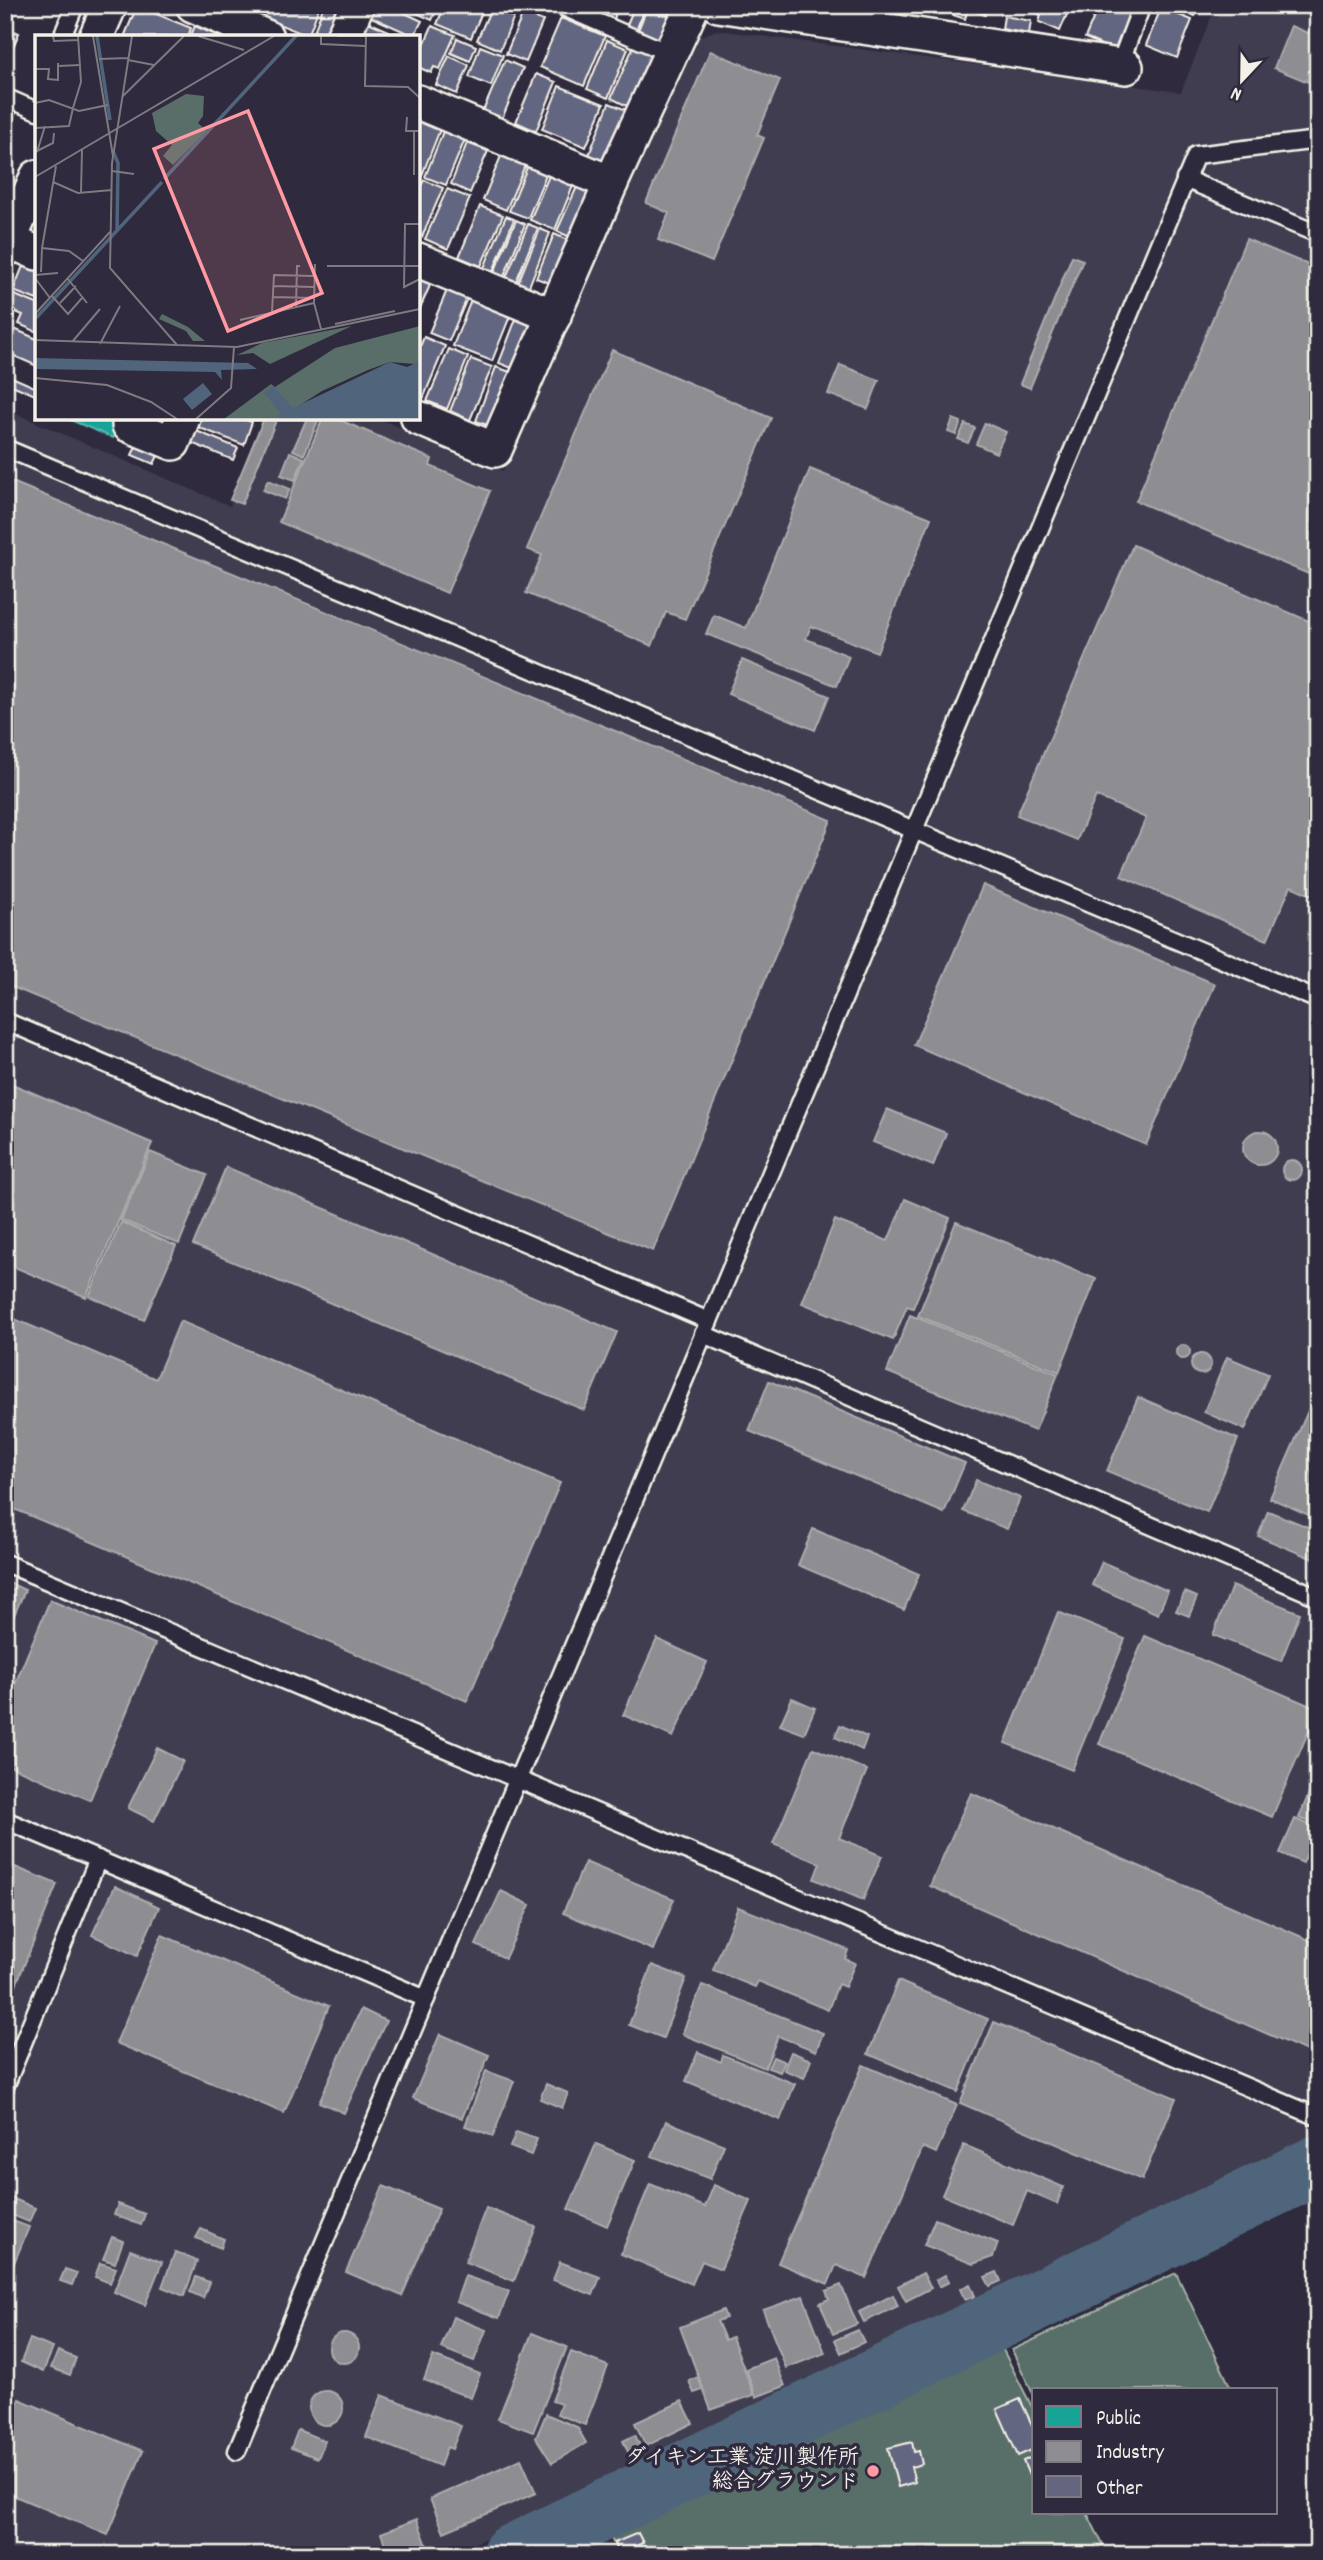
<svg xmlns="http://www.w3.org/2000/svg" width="1323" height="2560" font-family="Dekko,'Klee One',sans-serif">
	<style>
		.built { fill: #3f3c51 }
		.green { fill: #596e68; stroke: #a6b0a8; stroke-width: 2 }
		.public { fill: #17a398; stroke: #59bab0; stroke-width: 2 }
		.industry { fill: #8d8d92; stroke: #acabac; stroke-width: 2 }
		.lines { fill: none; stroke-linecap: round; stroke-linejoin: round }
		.river { stroke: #50657c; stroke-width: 60 }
		.building { fill: #646680; stroke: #f4f1e8; stroke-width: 2 }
		.lane-casing { stroke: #f4f1e8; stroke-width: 21 }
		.street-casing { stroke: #f4f1e8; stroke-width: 38 }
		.lane { stroke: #2f2a3d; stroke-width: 16 }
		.street { stroke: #2f2a3d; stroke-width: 33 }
		.poi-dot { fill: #ff9aa2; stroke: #2f2a3d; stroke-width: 2.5 }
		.labels { text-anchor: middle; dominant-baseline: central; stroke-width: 7; stroke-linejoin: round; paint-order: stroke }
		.poi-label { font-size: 21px; font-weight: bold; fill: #f4f1e8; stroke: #2f2a3d; text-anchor: end }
		.inset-river { fill: none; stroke: #50657c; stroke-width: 3.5 }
		.inset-road { fill: none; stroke: #7e7a81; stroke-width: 2 }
		.view { fill: #ff9aa2; fill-opacity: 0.15; stroke: #ff9aa2; stroke-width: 3.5 }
		.inset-edge { fill: none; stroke: #f4f1e8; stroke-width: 3.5 }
	</style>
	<rect width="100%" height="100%" fill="#2f2a3d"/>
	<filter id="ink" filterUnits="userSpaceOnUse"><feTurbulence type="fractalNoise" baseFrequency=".0143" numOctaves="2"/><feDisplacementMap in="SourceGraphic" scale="14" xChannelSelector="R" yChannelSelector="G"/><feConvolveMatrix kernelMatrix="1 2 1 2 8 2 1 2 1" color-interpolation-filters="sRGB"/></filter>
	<g filter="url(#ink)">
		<path class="built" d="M1216 5H1318V2143L450 2555H5V409L230 506 265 418H377L503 471 692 39 717 30 1181 92Z"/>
		<g class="green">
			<path d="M1176 2273 1232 2390H1034V2396L1012 2350Z"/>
			<path d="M999 2342 1034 2411V2513H1087L1108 2555H619L603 2521 803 2429Z"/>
		</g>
		<path class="public" d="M66 418H121L113 438Z"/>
		<g class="industry">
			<path d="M1318 20V74L1313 84 1274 68 1291 26 1308 33Z"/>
			<path d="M710 51 780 80 757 135 764 138 712 262 658 240 669 213 646 203Z"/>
			<path d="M1246 239 1318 269V578L1136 501Z"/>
			<path d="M1072 256 1083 260 1030 388 1020 384Z"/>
			<path d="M612 350 771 418 685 619 666 612 652 646 526 593 542 555 527 549Z"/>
			<path d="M840 365 879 380 868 409 828 394Z"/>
			<path d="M264 418H277L242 504 230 500Z"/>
			<path d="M307 418H319L304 455 293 450Z"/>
			<path d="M323 418H335L432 459 430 466 490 491 447 593 279 522Z"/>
			<path d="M953 419 961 422 956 435 948 432Z"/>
			<path d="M985 423 1006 432 996 453 976 444Z"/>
			<path d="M965 424 975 428 968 443 958 439Z"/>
			<path d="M290 452 304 458 295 480 281 475Z"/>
			<path d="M810 469 931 518 877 652 811 626 806 639 849 656 837 686 706 634 714 615 746 628Z"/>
			<path d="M5 479 831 820 653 1251 5 984Z"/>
			<path d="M268 480 290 489 285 499 263 490Z"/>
			<path d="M1133 545 1318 625V898L1291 886 1267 940 1121 876 1146 818 1096 796 1077 840 1017 815Z"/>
			<path d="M742 660 829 696 815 730 728 694Z"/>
			<path d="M983 885 1215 984 1146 1145 914 1045Z"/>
			<path d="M5 1081 152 1143 86 1297 5 1263Z"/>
			<path d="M887 1109 946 1133 933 1166 873 1142Z"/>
			<circle cx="1260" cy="1148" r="17"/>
			<path d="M150 1152 207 1175 179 1244 121 1220Z"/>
			<circle cx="1292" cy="1170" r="10"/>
			<path d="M226 1167 617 1332 584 1410 193 1245Z"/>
			<path d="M905 1199 950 1218 913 1308 907 1306 893 1340 802 1303 835 1220 888 1241Z"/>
			<path d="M121 1222 176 1246 144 1320 89 1296Z"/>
			<path d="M956 1222 1096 1279 1059 1372 918 1316Z"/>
			<path d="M5 1315 156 1379 180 1321 560 1483 467 1701 5 1505Z"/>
			<path d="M910 1315 1058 1374 1035 1431 887 1372Z"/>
			<circle cx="1183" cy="1352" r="7"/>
			<circle cx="1201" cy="1364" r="10"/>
			<path d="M1227 1357 1268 1374 1245 1430 1204 1412Z"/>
			<path d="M769 1381 965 1463 944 1513 749 1431Z"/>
			<path d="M1318 1388V1519L1270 1498Z"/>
			<path d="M1138 1397 1238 1439 1207 1512 1107 1471Z"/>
			<path d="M976 1480 1020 1498 1007 1529 963 1511Z"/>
			<path d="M1268 1511 1318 1531V1561L1258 1536Z"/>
			<path d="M813 1529 919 1574 904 1610 798 1565Z"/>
			<path d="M1102 1562 1168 1591 1158 1614 1092 1585Z"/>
			<path d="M5 1581 25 1590 5 1636Z"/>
			<path d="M1232 1586 1300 1613 1281 1661 1213 1635Z"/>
			<path d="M1185 1592 1197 1597 1189 1616 1176 1611Z"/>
			<path d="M50 1600 155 1644 90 1800 5 1764V1708Z"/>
			<path d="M1058 1612 1125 1639 1072 1770 1005 1743Z"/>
			<path d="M1145 1636 1318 1709 1272 1817 1099 1744Z"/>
			<path d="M657 1639 707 1662 673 1737 623 1715Z"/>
			<path d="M792 1698 815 1708 804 1734 780 1725Z"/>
			<path d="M840 1725 867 1737 862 1750 835 1737Z"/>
			<path d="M157 1748 183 1761 154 1821 128 1808Z"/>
			<path d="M813 1748 867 1770 839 1838 882 1856 863 1900 814 1879 820 1863 773 1844Z"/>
			<path d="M1318 1771V1825L1299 1818Z"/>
			<path d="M971 1793 1318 1944V2056L930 1886Z"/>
			<path d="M1295 1819 1318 1828 1303 1863 1280 1853Z"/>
			<path d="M585 1862 674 1899 653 1950 563 1913Z"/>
			<path d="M5 1863 57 1884 5 2012Z"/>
			<path d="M115 1886 159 1907 137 1956 92 1935Z"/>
			<path d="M501 1891 530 1905 505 1958 476 1945Z"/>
			<path d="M738 1907 848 1950 845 1959 855 1963 845 1987 838 1984 828 2010 758 1981 755 1987 713 1970Z"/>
			<path d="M162 1935 329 2006 284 2113 116 2043Z"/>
			<path d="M652 1965 686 1978 663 2038 629 2025Z"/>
			<path d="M898 1981 988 2019 958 2092 868 2054Z"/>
			<path d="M702 1985 823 2033 816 2051 778 2036 765 2068 682 2034Z"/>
			<path d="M361 2009 386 2021 344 2113 319 2102Z"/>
			<path d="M994 2022 1176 2098 1142 2180 960 2103Z"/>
			<path d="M440 2034 489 2055 462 2118 413 2098Z"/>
			<path d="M698 2052 721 2062 723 2055 795 2084 780 2120 686 2081Z"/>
			<path d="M791 2052 811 2060 804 2078 784 2070Z"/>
			<path d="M773 2057 785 2062 780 2072 768 2068Z"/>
			<path d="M863 2065 957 2105 936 2153 923 2147 866 2278 836 2265 828 2284 778 2263Z"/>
			<path d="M486 2071 514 2081 493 2136 465 2126Z"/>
			<path d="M546 2084 568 2093 562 2108 540 2099Z"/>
			<path d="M666 2121 724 2145 710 2179 652 2156Z"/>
			<path d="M516 2132 537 2139 531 2155 510 2147Z"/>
			<path d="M596 2144 635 2160 607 2226 568 2209Z"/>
			<path d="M964 2145 1063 2187 1057 2204 1027 2191 1013 2225 942 2195Z"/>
			<path d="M650 2184 705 2207 714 2185 751 2201 721 2269 702 2261 692 2284 621 2254Z"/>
			<path d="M383 2186 439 2209 402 2296 346 2272Z"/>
			<path d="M5 2195 35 2208 29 2222 5 2212Z"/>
			<path d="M118 2204 145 2214 141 2225 114 2215Z"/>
			<path d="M486 2208 536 2227 514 2281 465 2262Z"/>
			<path d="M5 2218 29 2227 14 2263 5 2259Z"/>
			<path d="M935 2219 998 2243 993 2257 973 2264 924 2245Z"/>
			<path d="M201 2229 224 2239 221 2248 196 2238Z"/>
			<path d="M112 2237 123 2241 115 2263 103 2259Z"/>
			<path d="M130 2250 162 2262 145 2305 114 2292Z"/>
			<path d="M175 2252 197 2261 184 2296 162 2287Z"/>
			<path d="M560 2262 600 2277 593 2295 553 2280Z"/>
			<path d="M100 2263 116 2268 110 2283 95 2277Z"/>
			<path d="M65 2269 77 2273 72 2285 60 2281Z"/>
			<path d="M997 2272 1001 2281 990 2286 985 2277Z"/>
			<path d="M923 2273 931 2288 906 2301 898 2286Z"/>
			<path d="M945 2275 949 2282 939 2287 936 2280Z"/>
			<path d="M465 2276 509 2291 499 2318 456 2302Z"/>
			<path d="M196 2277 209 2282 203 2298 190 2292Z"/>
			<path d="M970 2284 975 2296 965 2300 960 2289Z"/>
			<path d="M841 2285 857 2324 833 2334 820 2303 829 2299 826 2291Z"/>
			<path d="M893 2295 898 2306 864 2322 859 2312Z"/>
			<path d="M803 2296 825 2353 786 2368 763 2310Z"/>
			<path d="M723 2310 726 2318 717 2321 725 2340 732 2337 754 2395 711 2410 680 2327Z"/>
			<path d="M453 2317 486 2330 474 2361 441 2348Z"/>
			<path d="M858 2330 864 2342 841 2353 835 2340Z"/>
			<circle cx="344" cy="2348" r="15"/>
			<path d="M532 2333 567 2347 533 2432 498 2419Z"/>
			<path d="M30 2339 53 2348 43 2372 21 2362Z"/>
			<path d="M58 2351 76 2358 70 2375 51 2368Z"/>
			<path d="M571 2352 608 2366 585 2425 557 2414 561 2404 552 2401Z"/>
			<path d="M433 2356 480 2374 471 2398 424 2380Z"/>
			<path d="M774 2358 785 2386 756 2397 746 2369Z"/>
			<path d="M698 2377 703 2390 694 2393 689 2381Z"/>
			<circle cx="326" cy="2408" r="17"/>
			<path d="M382 2395 461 2426 452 2449 447 2447 440 2466 366 2437Z"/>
			<path d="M19 2399 143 2451 108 2535 5 2492V2431Z"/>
			<path d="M682 2401 693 2423 646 2446 635 2423Z"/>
			<path d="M546 2414 577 2427 586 2443 552 2463 536 2438Z"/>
			<path d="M298 2430 325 2441 318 2458 291 2448Z"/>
			<path d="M635 2435 641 2448 629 2454 623 2441Z"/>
			<path d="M521 2459 536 2493 444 2532 430 2499Z"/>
			<path d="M417 2519 429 2551 418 2555H389L381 2533Z"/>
		</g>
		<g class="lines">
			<path class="river" d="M511 2555 1318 2165"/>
		</g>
		<g class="building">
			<path d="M232 5H320L308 36Z"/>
			<path d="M324 5H345L333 37H312Z"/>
			<path d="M374 5H388L422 21 414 36 369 16Z"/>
			<path d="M399 5H439L432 20Z"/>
			<path d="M445 5H485L471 38 437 24Z"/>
			<path d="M593 5 617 7 614 20 591 13Z"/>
			<path d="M957 5H969L965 19 953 15Z"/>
			<path d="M972 5H997L996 9 988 6 985 15 971 10Z"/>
			<path d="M1018 5H1071L1060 31 1039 22 1041 15Z"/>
			<path d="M1099 5H1135L1116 51 1085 38Z"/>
			<path d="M1170 5H1200L1195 16Z"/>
			<path d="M137 6 191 28 188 37H124Z"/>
			<path d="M491 8 514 17 500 50 477 40Z"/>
			<path d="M1161 8 1192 20 1177 58 1146 45Z"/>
			<path d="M633 10 644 11 635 33 625 29Z"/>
			<path d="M523 13 543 21 526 62 506 54Z"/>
			<path d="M645 13 672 15 660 42 637 33Z"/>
			<path d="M1004 16 1031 21 1029 34 1002 29Z"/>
			<path d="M561 18 605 36 584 86 540 67Z"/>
			<path d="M366 21 389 31 386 37H359Z"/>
			<path d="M195 26 221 37H190Z"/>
			<path d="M432 26 455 35 440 69 434 67 431 73 418 67V58Z"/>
			<path d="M5 27 19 33 5 66Z"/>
			<path d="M457 38 476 46 470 61 451 53Z"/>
			<path d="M607 40 628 49 608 98 587 89Z"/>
			<path d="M634 45 655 54 631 108 611 98Z"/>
			<path d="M480 46 503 55 491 86 469 77Z"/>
			<path d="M449 56 469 65 457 94 436 85Z"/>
			<path d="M505 60 523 68 502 119 483 111Z"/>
			<path d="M536 74 556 82 536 131 516 122Z"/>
			<path d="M559 86 604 104 586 147 542 129Z"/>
			<path d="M609 103 629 111 608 163 589 155Z"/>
			<path d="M5 107 16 112 7 134 5 133Z"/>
			<path d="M421 119 441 127 422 175 418 173V125Z"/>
			<path d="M444 129 466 137 446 185 425 177Z"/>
			<path d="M467 143 488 151 470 193 451 184Z"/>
			<path d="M503 151 527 161 506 210 483 200Z"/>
			<path d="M528 165 547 172 528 218 509 211Z"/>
			<path d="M551 171 575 181 555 230 530 220Z"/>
			<path d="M424 180 443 188 422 237 418 235V192Z"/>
			<path d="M580 180 598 188 576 240 557 231Z"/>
			<path d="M447 189 470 198 448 249 425 239Z"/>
			<path d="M480 206 503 215 481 266 459 257Z"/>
			<path d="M506 216 514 219 492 274 483 270Z"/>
			<path d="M516 220 525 224 503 279 493 275Z"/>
			<path d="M528 224 538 228 515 284 505 280Z"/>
			<path d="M540 229 550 233 528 289 517 285Z"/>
			<path d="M554 234 575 243 557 286 536 278Z"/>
			<path d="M25 261 37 265V300L13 291Z"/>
			<path d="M418 278 431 283 418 313Z"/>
			<path d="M450 283 470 291 449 341 429 333Z"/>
			<path d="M12 294 37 304V332L19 324 23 315 6 308Z"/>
			<path d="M473 295 512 311 492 361 453 346Z"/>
			<path d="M519 311 542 321 522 372 499 363Z"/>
			<path d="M5 325 37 339V366L5 352Z"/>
			<path d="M424 337 445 346 423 399 418 397V351Z"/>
			<path d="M449 349 468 357 447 409 427 401Z"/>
			<path d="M5 358 14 362 9 373 5 372Z"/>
			<path d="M471 359 492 367 470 420 450 411Z"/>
			<path d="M496 367 519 375 498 429 476 421Z"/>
			<path d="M5 374 37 388 35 395 5 382Z"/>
			<path d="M195 418H241L252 422 244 445 192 425Z"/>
			<path d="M189 428 238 448 233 460 184 440Z"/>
			<path d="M141 435 163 445 154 464 132 455Z"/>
			<path d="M1020 2399 1034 2429V2449L1018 2456 997 2409Z"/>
			<path d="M912 2442 914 2452 919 2451 922 2464 911 2467 915 2482 898 2487 888 2448Z"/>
			<path d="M1034 2456V2487L1023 2461Z"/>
			<path d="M638 2533 643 2543 618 2553 614 2543Z"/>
		</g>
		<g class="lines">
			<g class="lane-casing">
				<g id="lane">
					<path d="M561 6 671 54"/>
					<path d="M62 37 75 5"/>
					<path d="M1119 66 1142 5"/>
					<path d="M5 97 37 111"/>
					<path d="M1185 179 1318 234"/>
					<path d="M5 448 1318 1000"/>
					<path d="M5 1021 709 1321"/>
					<path d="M703 1334 1318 1597"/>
					<path d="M5 1563 1318 2117"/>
					<path d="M5 1820 426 1999"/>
					<path d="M5 2087 98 1859"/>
					<path d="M237 2451 1196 155 1318 140"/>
				</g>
			</g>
			<g class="street-casing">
				<g id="street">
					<path d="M193 5 266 37"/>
					<path d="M718 5 1126 67"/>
					<path d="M96 37 110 5"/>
					<path d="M343 37 357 5"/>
					<path d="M418 102 611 183"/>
					<path d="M10 241 37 253"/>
					<path d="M5 250 37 177"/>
					<path d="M418 260 554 316"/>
					<path d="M418 418 495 450 611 183 693 5"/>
					<path d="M129 425 173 443 183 418"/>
				</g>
			</g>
			<use href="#lane" class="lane"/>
			<use href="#street" class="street"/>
		</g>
	</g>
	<circle class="poi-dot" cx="873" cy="2471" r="7"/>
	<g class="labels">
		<g class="poi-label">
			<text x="859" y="2459">ダイキン工業 淀川製作所<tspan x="859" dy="24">総合グラウンド</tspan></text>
		</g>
	</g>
	<g transform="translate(35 35)">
		<rect width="385" height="385" fill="#2f2a3d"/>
		<path d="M151 59 169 61 168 81 163 88 172 96 138 130 128 121 137 110 121 96 117 78ZM127 279 153 292 170 306H158L151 296 124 284ZM317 291 235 329 218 318 202 320 227 308ZM385 291V326L380 329 355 327 333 335 287 356 243 384H189L236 349 240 352 300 313Z" fill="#596e68"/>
		<path d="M0 323 213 328 222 334 186 335 187 345 180 337 0 334ZM385 326V384H243L245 377 229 358 238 351 258 373 355 327 372 332ZM168 348 177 359 157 375 148 364Z" fill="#50657c"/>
		<path class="inset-river" d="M62 1 75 85M78 116 83 128 82 196M129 144 261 1M1 283 127 147"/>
		<path class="inset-road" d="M18 1 19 6 44 5M58 1 78 121M97 1 77 128 75 233 142 310 202 312 385 274M163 1 209 15M286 1V9L330 11M302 1H331M331 1 330 51 373 52 385 63M64 24 93 23M93 25 119 30M23 31 46 30M0 34H14L13 44 23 45V28M88 61 149 1M0 68 14 65 44 76 73 70M38 73 46 47 43 1M372 82 371 96H385M0 93 34 91 38 73M0 117 18 108 19 98M2 117 10 91M21 131 7 213 34 216 48 226M77 136 99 139M379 140V96M0 142 239 1M18 147 43 158 77 155M46 157 47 115M385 189H370L369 252 385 244M280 229 279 268 286 294M292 231H385M6 237 7 213M0 240 23 238M0 243 15 263M33 244 52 268M238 251 279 252M17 261 33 279 48 262M238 262 279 263M25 268 41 251M261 272 262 231H265M237 277 239 240 279 241M0 279 75 197M205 285 279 268M300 289 360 276M0 305 142 310M37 307 65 274M65 309 85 271M0 343 72 350 116 367 142 384M161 384 196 353 199 312"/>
		<path class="view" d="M213 76 287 258 193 296 119 114Z"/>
		<rect width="385" height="385" class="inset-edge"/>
	</g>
	<rect width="1323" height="2560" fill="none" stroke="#2f2a3d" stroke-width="28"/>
	<rect x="14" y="14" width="1295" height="2532" fill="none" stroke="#f4f1e8" stroke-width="2.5" filter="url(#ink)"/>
	<rect x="1032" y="2388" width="245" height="126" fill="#2f2a3d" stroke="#7e7a81" stroke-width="2"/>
	<rect x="1046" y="2406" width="35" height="21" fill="#17a398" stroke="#7e7a81" stroke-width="2"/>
	<text x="1096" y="2424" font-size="21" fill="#f4f1e8">Public</text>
	<rect x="1046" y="2441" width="35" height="21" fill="#8d8d92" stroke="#7e7a81" stroke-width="2"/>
	<text x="1096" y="2458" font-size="21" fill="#f4f1e8">Industry</text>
	<rect x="1046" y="2476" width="35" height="21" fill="#646680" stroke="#7e7a81" stroke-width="2"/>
	<text x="1096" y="2494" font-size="21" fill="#f4f1e8">Other</text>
	<g transform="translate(1242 80) rotate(202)" stroke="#2f2a3d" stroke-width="5" paint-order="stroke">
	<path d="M0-5L12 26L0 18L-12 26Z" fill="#f4f1e8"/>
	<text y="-10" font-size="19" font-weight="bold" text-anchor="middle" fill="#f4f1e8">N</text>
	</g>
</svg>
